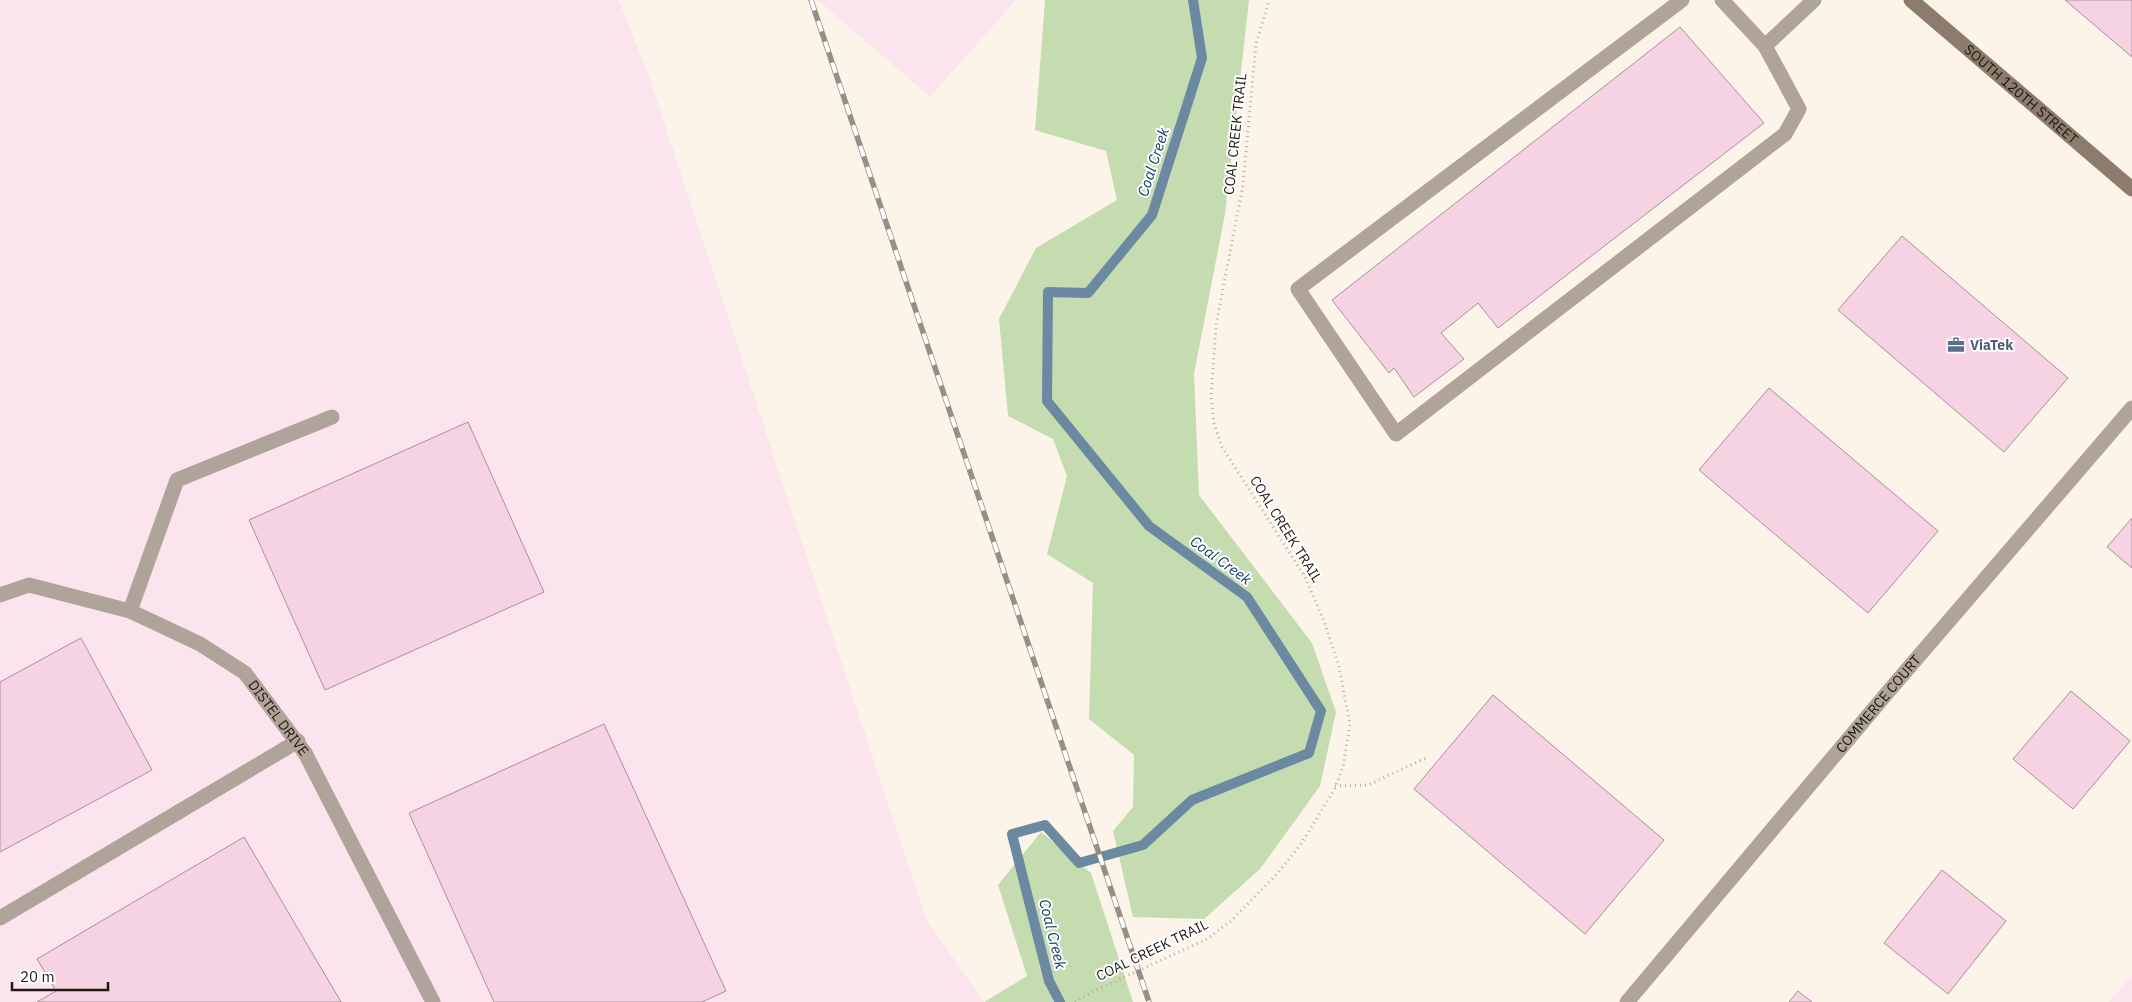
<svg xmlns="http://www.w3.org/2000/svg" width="2132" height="1002" font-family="'IBM Plex Sans',sans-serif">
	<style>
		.industrial { fill: #fce4ef }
		.green { fill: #c4dcaf }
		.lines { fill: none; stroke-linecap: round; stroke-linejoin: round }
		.stream { stroke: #6b89a0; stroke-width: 10 }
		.building { fill: #f6d3e2; stroke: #ad8d9b }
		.path { stroke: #b5ada2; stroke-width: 3; stroke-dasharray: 1 4; stroke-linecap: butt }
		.lane { stroke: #b0a39a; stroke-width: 15 }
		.street { stroke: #b0a39a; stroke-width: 15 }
		.secondary { stroke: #8d7b6e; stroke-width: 15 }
		.rail-casing { stroke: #978f84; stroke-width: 5.5 }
		.rail { stroke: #fff; stroke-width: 4; stroke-dasharray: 11; stroke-linecap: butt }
		.labels { text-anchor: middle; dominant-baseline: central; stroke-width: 4; stroke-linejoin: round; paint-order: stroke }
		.street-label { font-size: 14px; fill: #1f180e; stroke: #fff }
		.service-label { font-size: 14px; font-weight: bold; fill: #4e5e75; stroke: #fff; text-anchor: start }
		.water-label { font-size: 15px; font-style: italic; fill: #094065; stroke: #fff }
	</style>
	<rect width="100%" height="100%" fill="#fdf4e9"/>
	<g class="industrial">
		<path d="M0 0H619L648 73 926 919 984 1002H0Z"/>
		<path d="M818 0H1016L930 97Z"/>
		<path d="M2132 975V1002H2109Z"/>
	</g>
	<g class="green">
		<path d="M1045 0H1249L1225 214 1194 374 1199 495 1312 643 1336 712 1320 786 1260 869 1204 919 1133 917 1113 831 1133 807 1134 755 1089 719 1093 583 1047 554 1067 476 1053 439 1008 416 999 319 1036 248 1117 200 1106 151 1035 130Z"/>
		<path d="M1041 832 1091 873 1133 1002H984L1027 976 998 885Z"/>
	</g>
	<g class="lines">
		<path class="stream" d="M1060 1002 1049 981 1012 834 1045 825 1079 863 1143 845 1192 800 1309 753 1321 711 1247 597 1149 526 1047 401 1048 292 1088 293 1152 215 1202 58 1193 0"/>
	</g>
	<g class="building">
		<path d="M2065 0H2132V57Z"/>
		<path d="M1680 27 1764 123 1498 328 1478 303 1441 333 1464 359 1414 397 1394 368 1389 373 1332 300Z"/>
		<path d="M1902 236 2068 378 2004 452 1838 310Z"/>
		<path d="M1769 388 1938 531 1868 613 1699 470Z"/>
		<path d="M468 422 544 592 325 690 249 520Z"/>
		<path d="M2132 518V568L2107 547Z"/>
		<path d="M81 638 152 770 0 852V682Z"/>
		<path d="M2071 691 2130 741 2073 809 2013 759Z"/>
		<path d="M1493 695 1664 840 1585 934 1414 789Z"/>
		<path d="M604 724 726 991 702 1002H494L409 813Z"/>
		<path d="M244 837 341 1002H37L56 991 37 959Z"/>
		<path d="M1942 870 2006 921 1948 994 1884 943Z"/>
		<path d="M1798 991 1812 1002H1789Z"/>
	</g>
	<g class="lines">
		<g class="path">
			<path d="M1335 786 1368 785 1428 757"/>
			<path d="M1075 1002 1092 992 1207 939 1231 921 1277 874 1301 844 1334 790 1343 767 1350 724 1339 667 1324 621 1305 577 1222 447 1214 423 1211 397 1216 325 1243 185 1256 44 1269 0"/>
		</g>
		<g class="lane">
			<path d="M1682 0 1298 289 1396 434 1785 134 1799 109 1765 46 1722 0"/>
			<path d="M1765 46 1814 0"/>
			<path d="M130 611 177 480 332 417"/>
			<path d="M0 918 298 741"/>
		</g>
		<g class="street">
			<path id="s1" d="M0 595 29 585 130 611 200 644 245 673 305 753 433 1002"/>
			<path id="s2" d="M1627 1002 1893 686 2132 408"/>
		</g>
		<path class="secondary" id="s3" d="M1911 0 2132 189"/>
		<g class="rail-casing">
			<path id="rail" d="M811 0 1149 1002"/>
		</g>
		<use href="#rail" class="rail"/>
	</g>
	<defs>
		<g id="office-bare" transform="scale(1.35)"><path d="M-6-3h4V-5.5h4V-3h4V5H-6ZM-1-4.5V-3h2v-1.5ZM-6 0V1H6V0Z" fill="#5c6f8a" stroke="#fff" stroke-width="2.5" paint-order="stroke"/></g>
	</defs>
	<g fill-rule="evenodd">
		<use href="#office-bare" x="1956" y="345"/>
	</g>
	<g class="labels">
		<g class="street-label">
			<text stroke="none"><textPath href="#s3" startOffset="145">SOUTH 120TH STREET</textPath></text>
			<text transform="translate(1235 134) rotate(-84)">COAL CREEK TRAIL</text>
			<text transform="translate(1286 529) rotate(58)">COAL CREEK TRAIL</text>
			<text stroke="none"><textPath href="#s2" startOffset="390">COMMERCE COURT</textPath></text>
			<text stroke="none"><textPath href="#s1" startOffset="322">DISTEL DRIVE</textPath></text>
			<text transform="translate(1152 950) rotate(-26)">COAL CREEK TRAIL</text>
		</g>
		<g class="service-label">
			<text x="1970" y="345">ViaTek</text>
		</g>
		<g class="water-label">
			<text transform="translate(1153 162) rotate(-72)">Coal Creek</text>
			<text transform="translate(1221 560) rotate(36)">Coal Creek</text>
			<text transform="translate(1053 934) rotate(76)">Coal Creek</text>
		</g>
	</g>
	<path d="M12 982v8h96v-8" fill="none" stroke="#1f180e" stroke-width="2.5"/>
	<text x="20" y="982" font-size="15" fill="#1f180e" stroke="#ffffff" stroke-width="4" paint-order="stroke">20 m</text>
</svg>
